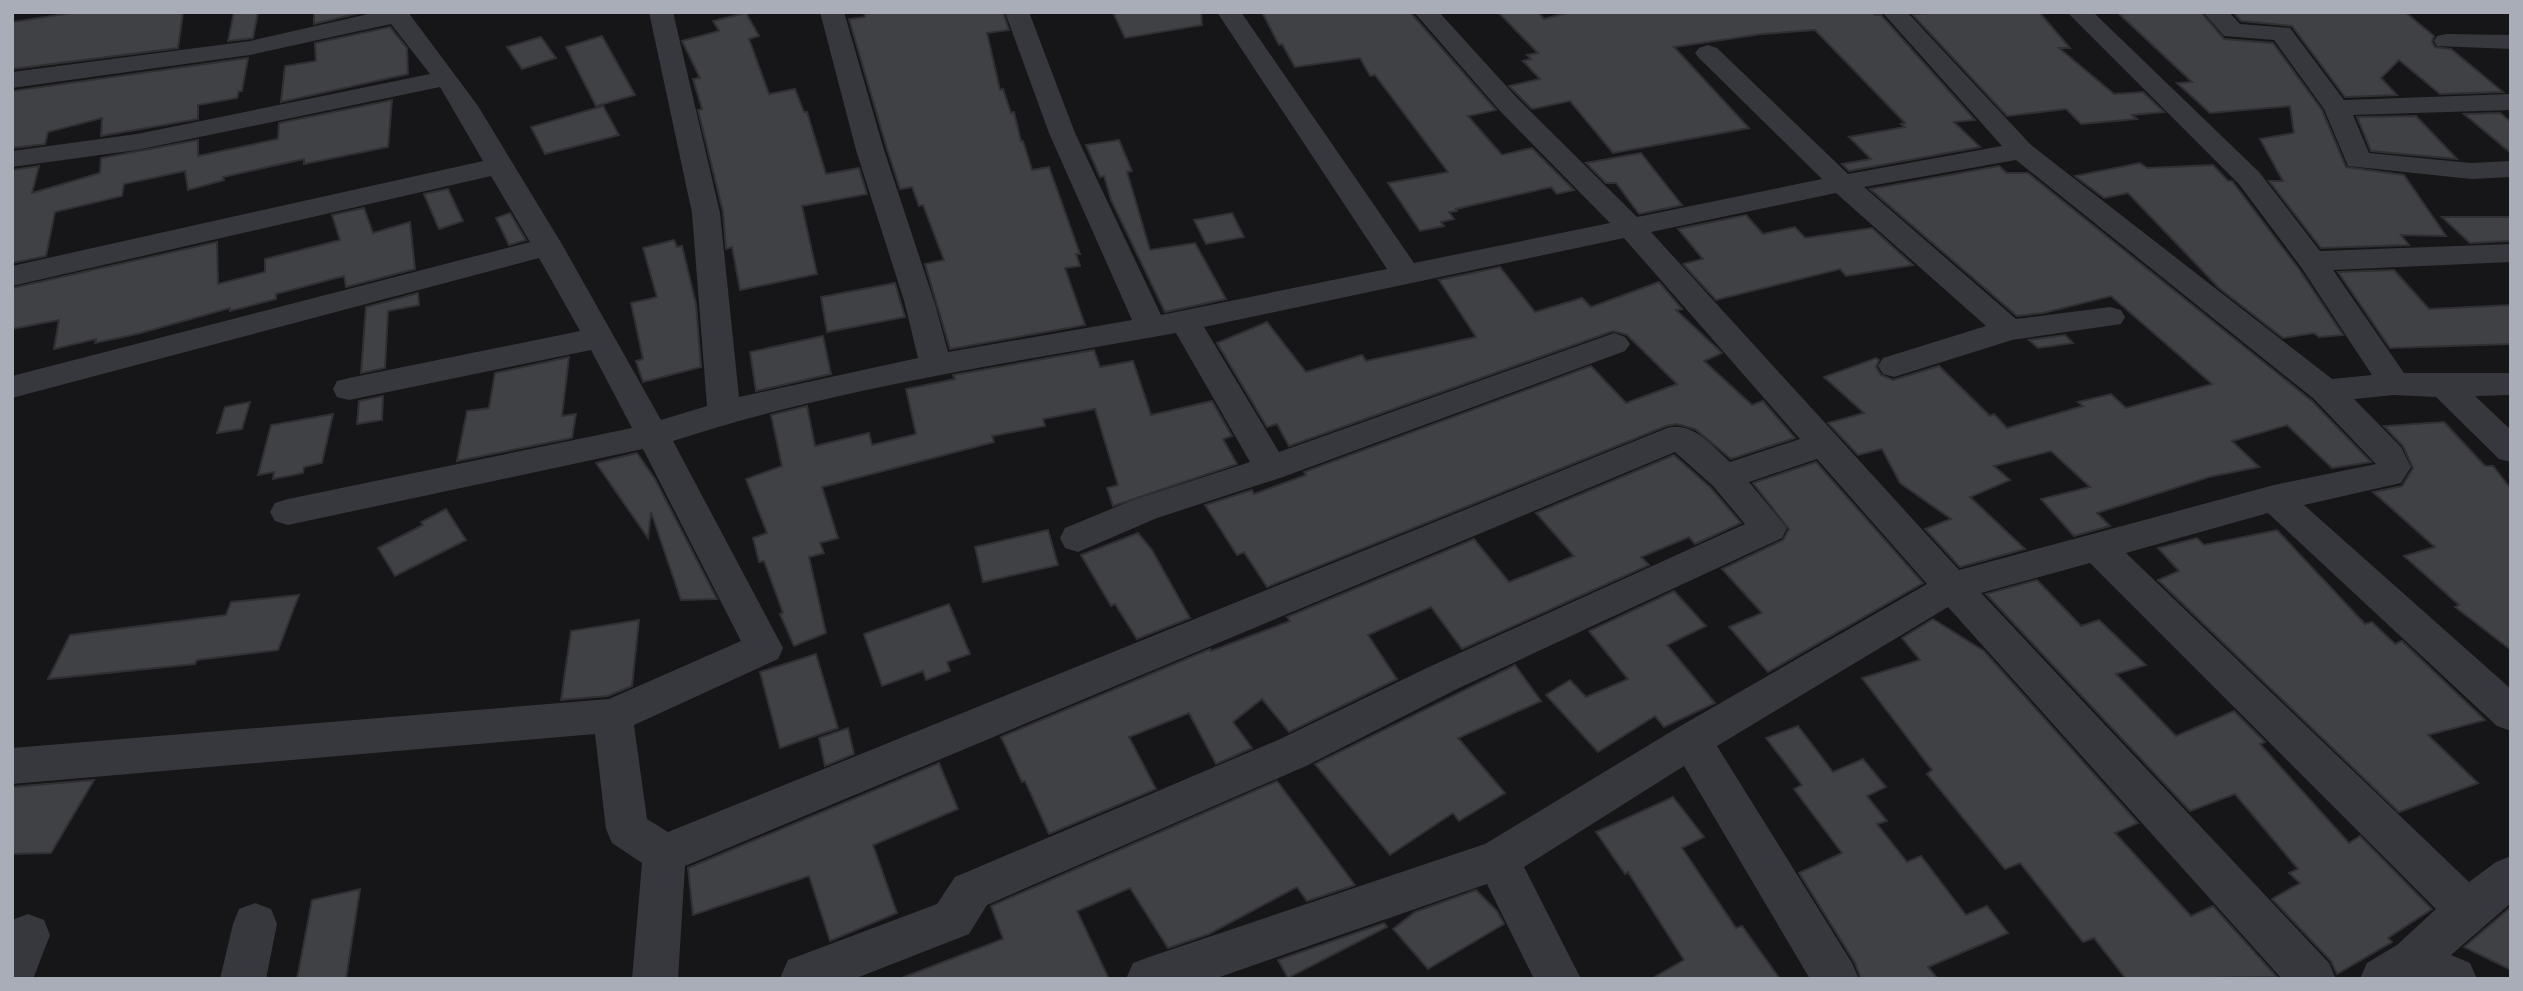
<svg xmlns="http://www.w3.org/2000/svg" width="2523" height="991" font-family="'Archivo Narrow',sans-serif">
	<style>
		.building { fill: #404145; stroke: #303034; stroke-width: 2 }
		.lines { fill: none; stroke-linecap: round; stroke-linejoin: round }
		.street { fill: #37383d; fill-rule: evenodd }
	</style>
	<rect width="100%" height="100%" fill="#161618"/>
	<g class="building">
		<path d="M78 12H183L178 48 12 69V22Z"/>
		<path d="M234 12H258L253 38 228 41Z"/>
		<path d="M314 12H364L314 24Z"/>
		<path d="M864 12H1003L1009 30 987 33 1000 90 1003 89 1011 113 1014 112 1021 141H1023L1032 170 1049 167 1080 254H1076L1080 266 1065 268 1085 325 950 349 925 264 944 260 923 205 919 206 912 187 900 189 887 149 849 19 865 17Z"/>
		<path d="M1113 12H1201L1202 25 1125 38Z"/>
		<path d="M1262 12H1410L1496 110 1468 116 1502 155 1532 148 1574 190 1557 194 1551 187 1456 209 1457 211 1449 212 1454 219 1441 222 1444 226 1420 231 1388 183 1448 172 1375 75 1370 76 1360 58 1295 67 1282 44 1279 45Z"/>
		<path d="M1498 12H1538L1544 19 1570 12H1872L1875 15H1881L1975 120 1954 122 1980 147 1849 171 1842 164 1871 159 1849 137 1905 127 1901 124 1905 123 1815 30 1762 34 1674 47 1749 128 1613 153 1570 101 1532 109 1509 86 1540 79 1523 61 1531 59 1527 55 1538 53Z"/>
		<path d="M1949 12H2039L2070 48H2059L2114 94 2143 92 2164 112 2132 115 2137 119 2081 124 2066 109 2007 116 1912 14Z"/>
		<path d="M2117 12H2201L2224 39 2273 43 2322 110 2346 167 2404 175 2446 236 2401 235 2409 245 2321 248 2269 181H2283L2260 139 2294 133 2290 106 2210 113 2177 83 2192 82Z"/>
		<path d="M2233 12H2405L2434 36 2432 42 2435 47 2451 49 2503 92 2440 94 2399 60 2381 78 2397 95 2345 97 2292 26 2241 21Z"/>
		<path d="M746 13 759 36 749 39 769 94 795 89 804 112H807L826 174 859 168 867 194 802 206 817 274 740 290 732 247 726 249 723 212 698 110 702 109 693 79 700 78 682 41 719 31 713 21Z"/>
		<path d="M390 27 407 48 408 74 281 102 285 66 316 61 315 43Z"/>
		<path d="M602 36 635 95 596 106 566 47Z"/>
		<path d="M541 37 556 58 522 69 507 47Z"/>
		<path d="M248 58 242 91H239L237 98 198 105V119L101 136 102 118 48 132 45 144 12 148V91Z"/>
		<path d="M392 100 388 147 304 164V159L223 177 224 180 188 190 185 171 124 184 122 196 55 212 46 256 12 263V170L39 166 32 193 100 173 101 158 198 140V156L278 139 279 123Z"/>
		<path d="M603 106 619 135 545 154 531 127Z"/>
		<path d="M2500 113 2511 122V153L2464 114Z"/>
		<path d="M2416 116 2457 159 2371 151 2357 117Z"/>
		<path d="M1119 140 1132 171 1127 172 1150 250 1195 243 1226 299 1165 312 1111 200 1104 176 1100 177 1086 145Z"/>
		<path d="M1641 153 1659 176 1682 205 1639 214 1616 183H1606L1586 163Z"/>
		<path d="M2140 163 2147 168 2213 165 2228 181H2232L2299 269 2343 335 2319 337 2314 333 2283 338 2219 288 2128 193 2104 198 2075 176Z"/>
		<path d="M1999 166 2007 173H2028L2312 401 2371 462 2332 468 2287 425 2232 441 2259 467 2209 477 2097 513 2110 526 2074 536 2041 499 2090 487 2051 451 1994 466 2010 480 1970 497 2025 549 1960 567 1925 529 1951 519 1900 483 1882 449 1858 455 1828 423 1864 413 1824 377 1876 358 1879 360 1876 367 1881 375 1893 380 1939 366 1990 416 1994 414 2007 428 2083 406 2078 402 2111 394 2126 408 2212 384 2111 296 2043 313 2017 316 1870 189Z"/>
		<path d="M448 189 463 221 439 229 424 194Z"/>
		<path d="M364 208 373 233 410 222 415 269 346 287 344 276 276 294V299L230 311V308L137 334 95 343 96 339 54 349 59 320 12 329V288L217 242 218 284 265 272V259L340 240 332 215Z"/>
		<path d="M510 213 526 240 509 245 496 218Z"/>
		<path d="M1232 213 1244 237 1206 244 1194 220Z"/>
		<path d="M1746 215 1763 234 1795 227 1805 238 1872 228 1913 265 1846 276 1840 269 1716 300 1683 264 1703 259 1678 229Z"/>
		<path d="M2442 217H2511V241L2470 243Z"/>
		<path d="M674 240 677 247 682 246 696 304 701 367 643 382 636 361 643 359 631 303 657 297 643 248Z"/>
		<path d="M1500 267 1535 312 1582 298 1591 307 1659 282 1682 309 1676 310 1722 353 1704 361 1752 405 1763 401 1795 438 1731 459 1695 429 1677 424 1666 426 1267 587 1244 552 1237 555 1205 505 1252 490 1254 494 1306 475 1304 472 1591 366 1626 403 1677 384 1627 335 1613 331 1289 446 1277 424 1267 427 1217 343 1267 322 1306 372 1362 355 1366 361 1476 337 1439 280Z"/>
		<path d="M2394 270 2429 309 2511 305V344L2390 348 2338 272Z"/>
		<path d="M895 283 905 317 827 332 821 297Z"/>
		<path d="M418 293 419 305 388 311 385 368 361 373 366 307Z"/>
		<path d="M2065 335 2073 343 2038 348 2029 340Z"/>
		<path d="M823 336 831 374 756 391 750 352Z"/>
		<path d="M1094 350 1100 367 1133 361 1151 415 1212 401 1232 436 1223 439 1237 464 1113 506 1107 488 1118 485 1095 409 1043 419 1045 426 992 436 994 442 822 487 838 538 820 543 824 553 809 557 826 633 794 646 780 614 783 613 764 561 759 562 753 538 767 533 746 479 782 466 771 415 807 406 815 446 869 433 872 445 916 434 906 389 955 379 953 375Z"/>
		<path d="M569 357 562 416 576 414 572 438 457 461 467 411 489 408 495 373Z"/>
		<path d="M383 396 382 420 357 424 359 401Z"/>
		<path d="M250 402 242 429 217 433 225 407Z"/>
		<path d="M333 414 322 463 304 467 303 473 273 479 274 472 258 475 271 425Z"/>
		<path d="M2444 422 2485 466H2493L2511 489V650L2455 607 2459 605 2404 556 2435 547 2373 492 2402 486 2413 468 2403 446 2384 426Z"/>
		<path d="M637 453 655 479 717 599 681 600 651 512 648 538 596 463Z"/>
		<path d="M1674 455 1711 488 1741 523 1695 544 1689 537 1641 557 1649 565 1462 649 1431 607 1368 635 1397 679 1289 732 1262 699 1233 722 1252 748 1216 764 1189 713 1129 737 1156 789 1049 834 1025 781 1022 782 1001 737 1210 649 1211 651 1290 621 1287 617 1474 539 1509 582 1574 556 1536 513Z"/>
		<path d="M1816 462 1923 583 1768 672 1729 627 1762 613 1722 569 1783 540 1789 529 1753 483Z"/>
		<path d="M446 509 466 540 395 576 378 548 423 525 421 522Z"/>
		<path d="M1048 530 1058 565 983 582 975 547Z"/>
		<path d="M2277 530 2365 624 2372 622 2395 644 2402 641 2485 720 2428 735 2478 783 2399 812 2158 580 2179 571 2158 548 2197 538 2204 545Z"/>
		<path d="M1138 533 1152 550 1190 618 1137 639 1115 604 1111 606 1081 555Z"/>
		<path d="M2037 580 2081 626 2099 620 2146 665 2116 674 2176 736 2234 711 2265 742 2260 744 2349 843 2360 836 2432 909 2388 938 2392 942 2337 974 2331 961 2272 899 2300 883 2289 873 2298 869 2235 794 2190 811 1986 594Z"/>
		<path d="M1674 591 1706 626 1667 645 1715 703 1664 727 1655 716 1598 752 1546 695 1570 680 1586 697 1628 679 1589 631Z"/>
		<path d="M299 595 278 650 197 660 195 664 48 679 70 635 226 615 231 602Z"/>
		<path d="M949 604 970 654 947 662 950 671 926 680 923 671 882 686 864 634Z"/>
		<path d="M1933 619 1984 651 2138 823 2115 833 2191 916 2213 906 2277 977 2126 979 2094 938 2083 942 2020 863 2005 869 1927 774 1932 770 1862 678 1920 660 1902 638Z"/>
		<path d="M639 620 632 686 608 696 561 700 571 631Z"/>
		<path d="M816 654 838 728 780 748 760 672Z"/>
		<path d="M1515 665 1541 701 1458 738 1505 793 1459 821 1453 813 1390 855 1315 764Z"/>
		<path d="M1798 726 1833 772 1863 759 1886 787 1867 796 1887 821 1877 824 1907 862 1921 856 1966 915 1987 906 2008 933 1928 967 1938 979H1861L1855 963 1799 873 1842 853 1794 789 1802 785 1766 738Z"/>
		<path d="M848 728 854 754 825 766 819 738Z"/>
		<path d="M939 763 958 809 873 845 897 913 830 941 809 876 693 915 688 868Z"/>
		<path d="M94 780 51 853 12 854V787Z"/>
		<path d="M1277 781 1355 885 1307 901 1297 887 1209 934 1168 948 1130 888 1077 911 1109 979H904V977L1003 939 991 906Z"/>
		<path d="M1673 797 1704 837 1682 848 1736 928 1742 926 1780 979H1651L1684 960 1628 872 1625 874 1596 832Z"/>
		<path d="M360 889 346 979H297L312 900Z"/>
		<path d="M1476 890 1497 911 1504 924 1428 969 1393 929 1415 912Z"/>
		<path d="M2511 907V970L2464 947Z"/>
		<path d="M1384 923 1387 927 1288 978 1278 960Z"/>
	</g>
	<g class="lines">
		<g class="street">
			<path d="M377 12H408L478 106 563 246 661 420 707 406 692 213 649 12H673L720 213 739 397 918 358 905 304 856 150 820 12H844L884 150 935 304 948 352 1132 320 1049 133 1005 12H1029L1075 133 1161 315 1387 269 1217 12H1241L1414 263 1610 223 1500 111 1414 12H1439L1518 99 1637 217 1822 179 1699 58 1695 53 1699 48 1708 45 1717 48 1848 174 2002 146 1882 12H1907L2031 145 2332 379 2372 375 2301 267 2239 184 2067 12H2093L2259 172 2320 251 2511 244V262L2333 270 2404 373H2511V395L2475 396 2511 430V462L2499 459 2436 397 2394 395 2354 399 2401 447 2411 467 2401 483 2304 505 2511 689V731L2497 726 2268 513 2126 553 2469 882 2496 862 2511 856V903L2451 955 2470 963 2477 979H2360L2367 963 2397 945 2436 909 2090 563 1981 593 2329 963 2336 979H2282L1948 607 1717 746 1852 963 1859 979H1810L1684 766 1524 867 1581 979H1534L1487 884 1214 979H1126L1133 963 1149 957 1485 844 1677 728 1927 584 1817 459 1749 482 1787 528 1782 538 1459 688 1306 766 987 905 969 934 854 979H782L781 976 788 960 937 904 955 877 1278 740 1431 666 1745 524 1713 486 1675 452 685 866 678 979H632L642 863 612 843 606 829 595 734 12 784V748L609 699 741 641 643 449 288 525 275 521 270 512 275 503 288 499 632 428 591 350 349 400 337 397 333 389 337 381 349 378 580 331 539 258 12 398V376L530 242 491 176 12 286V266L483 161 440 87 137 150 12 167V151L137 134 430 74 391 24 250 55 12 88V72L250 41ZM2016 160 2314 399 2376 464 2274 485 1959 570 1651 232 1836 193 1986 326 1883 358 1878 366 1883 374 1894 377 2012 340 2121 324 2125 317 2121 310 2110 307 2016 319 1864 187ZM1624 238 1800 439 1730 462C1712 446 1693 421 1667 428L668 832 647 819 634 725 778 659 783 648 673 441C834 388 1009 363 1176 333L1250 462 1133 500 1065 528 1060 538 1065 548 1078 552 1157 518 1283 477 1625 351 1630 344 1625 337 1614 333 1603 337 1279 452 1204 327Z"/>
			<path d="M2203 12H2229L2240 24 2290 28 2344 100 2511 94V110L2353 115 2369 153 2471 163 2511 161V177L2471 179 2348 166 2324 109 2274 40 2224 36Z"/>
			<path d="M2446 34 2511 35V49L2437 46 2434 41 2437 36Z"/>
			<path d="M255 903 271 909 277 924 266 979H220L233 924 239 909Z"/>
			<path d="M28 914 44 920 50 935 33 979H12V920Z"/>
		</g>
	</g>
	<rect width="2523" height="991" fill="none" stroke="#a8adb8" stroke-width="28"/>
</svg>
